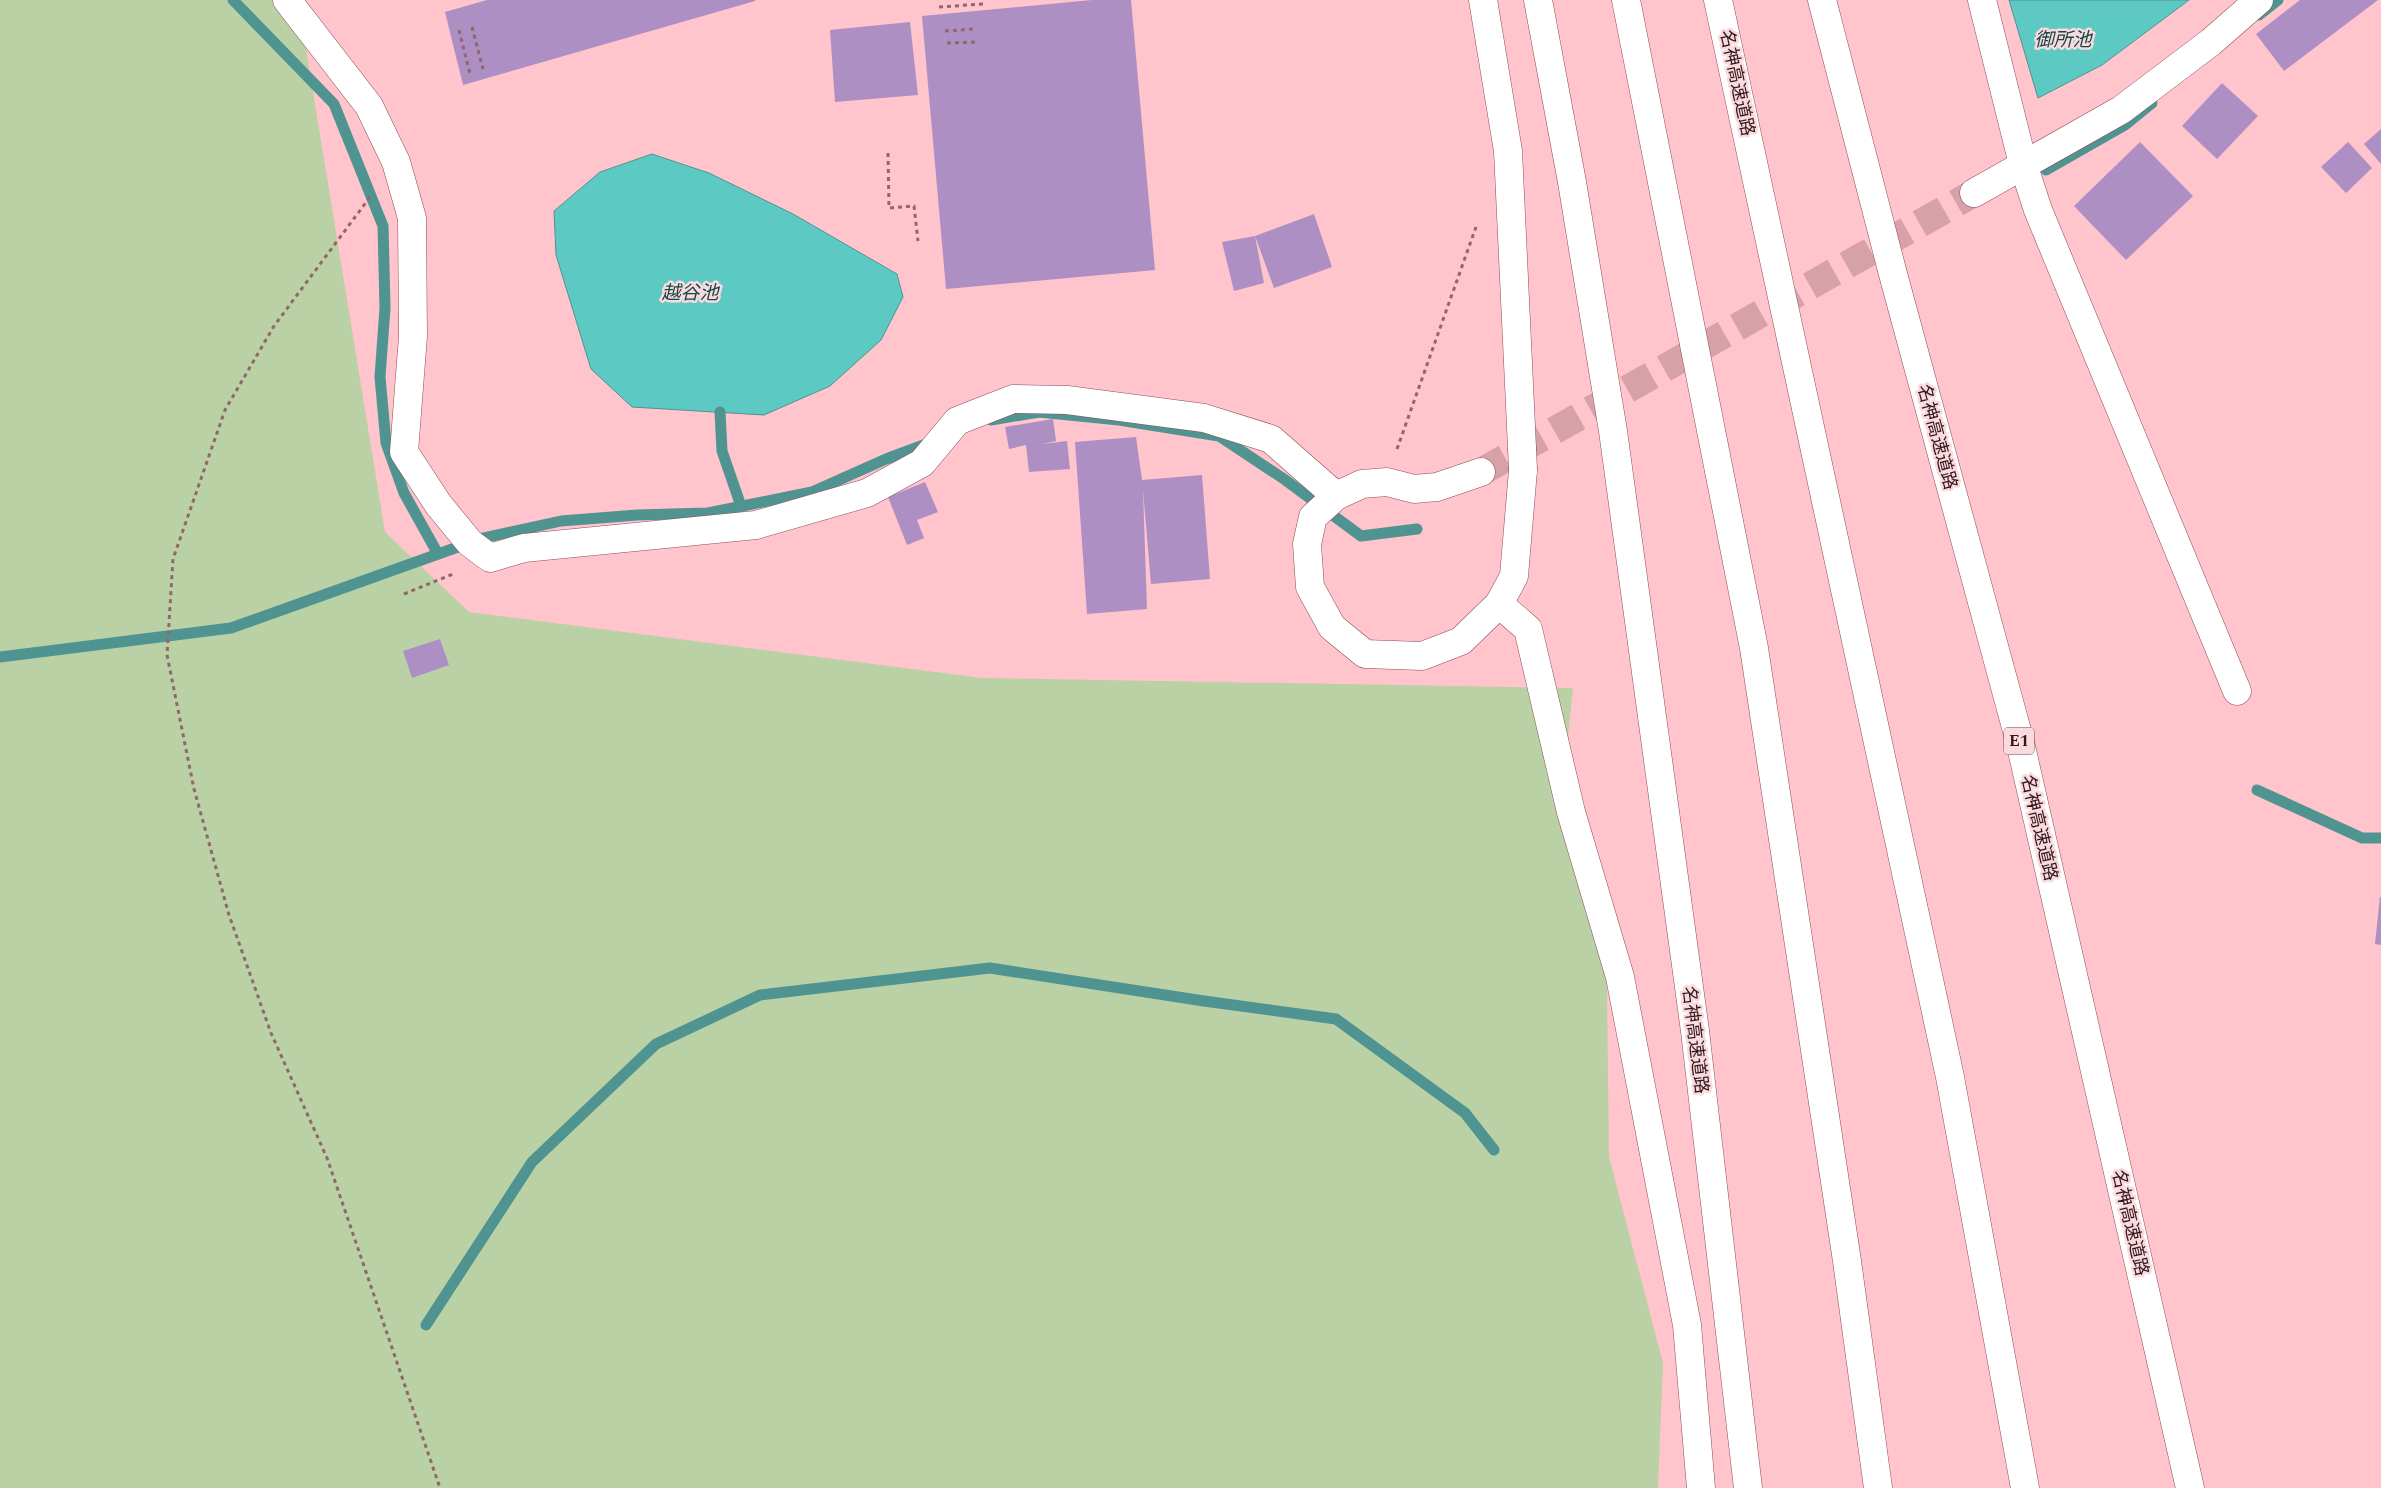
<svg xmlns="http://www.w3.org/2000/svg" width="2381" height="1488" font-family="Spectral,'Noto Sans JP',serif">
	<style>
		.green { fill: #bad1a5 }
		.water { fill: #5cc9c3; stroke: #4f9491 }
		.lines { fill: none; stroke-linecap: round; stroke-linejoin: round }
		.stream { stroke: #4f9491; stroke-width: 11 }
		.building { fill: #ad8fc4 }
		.street-tunnel { stroke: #d6a1a9; stroke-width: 28; stroke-dasharray: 28 14; stroke-linecap: butt }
		.street-casing { stroke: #8b4d57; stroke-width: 29 }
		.highway-casing { stroke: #8b4d57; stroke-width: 29 }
		.path { stroke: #91676d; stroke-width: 3; stroke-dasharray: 4 4; stroke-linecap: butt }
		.street { stroke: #fff; stroke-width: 28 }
		.highway { stroke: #fff; stroke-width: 28 }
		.street-bridge-casing { stroke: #8b4d57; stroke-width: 29; stroke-linecap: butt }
		.street-bridge { stroke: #fff; stroke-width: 28 }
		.labels { text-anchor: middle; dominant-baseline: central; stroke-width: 5; stroke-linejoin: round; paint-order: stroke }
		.shield { fill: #f9dade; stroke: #6d5256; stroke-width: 1 }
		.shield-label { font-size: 16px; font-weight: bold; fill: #31171b }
		.street-label { font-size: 18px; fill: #31171b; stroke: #f9dade }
		.water-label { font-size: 19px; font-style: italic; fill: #164745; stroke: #f9dade }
	</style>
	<rect width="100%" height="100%" fill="#ffc4cc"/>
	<path class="green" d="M0 0H298L385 532 469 612 982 678 1573 688 1567 747 1606 911 1609 1157 1663 1363 1658 1488H0Z"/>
	<g class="water">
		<path d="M2009 0H2189L2102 65 2038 98Z"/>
		<path d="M652 154 709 173 793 214 897 274 903 297 881 340 830 386 764 415 632 407 591 369 556 255 554 211 600 172Z"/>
	</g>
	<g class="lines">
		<g class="stream">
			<path d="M233 0 334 104 383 226 385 308 380 377 386 443 404 493 438 554"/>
			<path d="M2259 15 2278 0"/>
			<path d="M2046 170 2125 125 2152 103"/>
			<path d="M720 412 722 451 741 506"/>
			<path d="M991 420 1039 412 1119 420 1219 436 1284 479 1361 536 1417 529"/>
			<path d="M0 657 231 628 483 538 561 521 637 515 708 513 812 492 886 459 929 443"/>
			<path d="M2257 790 2362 838H2381"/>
			<path d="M426 1325 532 1162 656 1044 760 995 990 968 1204 1001 1336 1019 1465 1113 1494 1150"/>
		</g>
	</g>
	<g class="building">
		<path d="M487 0H755V1L463 85 445 12Z"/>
		<path d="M1092 0H1131L1155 270 946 289 922 16Z"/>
		<path d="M2300 0H2378L2284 71 2256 34Z"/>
		<path d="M910 22 918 95 835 102 830 30Z"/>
		<path d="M2222 83 2258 116 2217 159 2182 126Z"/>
		<path d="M2381 129V164L2364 144Z"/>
		<path d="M2140 142 2193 196 2126 260 2074 206Z"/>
		<path d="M2348 142 2372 168 2346 193 2321 167Z"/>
		<path d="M1314 214 1332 267 1274 288 1255 236 1264 283 1234 291 1222 242 1255 236Z"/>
		<path d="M1053 419 1056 441 1042 444 1067 441 1070 469 1029 472 1026 445 1009 449 1005 427Z"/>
		<path d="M1136 437 1142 480 1202 475 1210 579 1151 584 1143 490 1147 609 1087 614 1075 442Z"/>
		<path d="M925 482 938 512 917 520 924 538 907 545 888 497Z"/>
		<path d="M440 639 449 665 412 678 403 651Z"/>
		<path d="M2380 897H2381V945L2375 944Z"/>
	</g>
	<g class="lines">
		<path class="street-tunnel" d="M1481 472 1974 193"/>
		<g class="street-casing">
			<g id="street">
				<path d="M287 0 369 106 396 162 412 218 413 336 404 452 438 504 470 543 490 558 524 548 756 525 867 493 922 463 957 421 1013 399 1067 400 1204 418 1271 439 1336 496"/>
				<path d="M1483 0 1508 151 1522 448"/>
				<path d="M1982 0 2023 164 2038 210 2237 691"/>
				<path d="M1974 193 2121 110 2211 42 2259 0"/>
				<path d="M1481 472 1437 487 1414 489 1387 482 1362 484 1336 496 1313 517 1307 544 1310 587 1332 627 1365 654 1422 656 1461 641 1499 604 1514 576 1523 470"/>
				<path d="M1499 604 1528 629 1571 812 1620 977 1687 1325 1701 1488"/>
			</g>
		</g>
		<g class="highway-casing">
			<g id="highway">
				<path d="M1538 0 1572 182 1613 431 1695 1031 1748 1488"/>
				<path d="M1626 0 1754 648 1847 1261 1878 1488"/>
				<path d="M1718 0 1950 1077 2025 1488"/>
				<path d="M1822 0 1893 274 2020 742 2190 1488"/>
			</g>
		</g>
		<g class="path">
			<path d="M939 7 983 4"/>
			<path d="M472 27 483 69"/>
			<path d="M459 30 470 74"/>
			<path d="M945 31 974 29"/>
			<path d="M947 43 976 42"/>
			<path d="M888 153 889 208 914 206 918 241"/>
			<path d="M370 197 274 326 225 410 173 559 167 655 194 789 229 915 271 1033 327 1158 440 1488"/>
			<path d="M1397 449 1476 227"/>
			<path d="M404 594 453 574"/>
		</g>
		<use href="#street" class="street"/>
		<use href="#highway" class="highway"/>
		<g class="street-bridge-casing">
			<path id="street-bridge" d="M1522 448 1523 470"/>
		</g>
		<use href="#street-bridge" class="street-bridge"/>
	</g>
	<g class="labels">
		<rect class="shield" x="2004" y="727.5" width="30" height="27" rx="4"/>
		<g class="shield-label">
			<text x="2019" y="741">E1</text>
		</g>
		<g class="street-label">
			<text transform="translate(1737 83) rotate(78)">名神高速道路</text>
			<text transform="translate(1937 437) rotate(75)">名神高速道路</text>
			<text transform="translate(2039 828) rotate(77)">名神高速道路</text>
			<text transform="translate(1695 1040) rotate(83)">名神高速道路</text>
			<text transform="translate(2130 1223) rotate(77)">名神高速道路</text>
		</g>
		<g class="water-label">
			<text x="2063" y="40">御所池</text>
			<text x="690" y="293">越谷池</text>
		</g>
	</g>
</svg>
